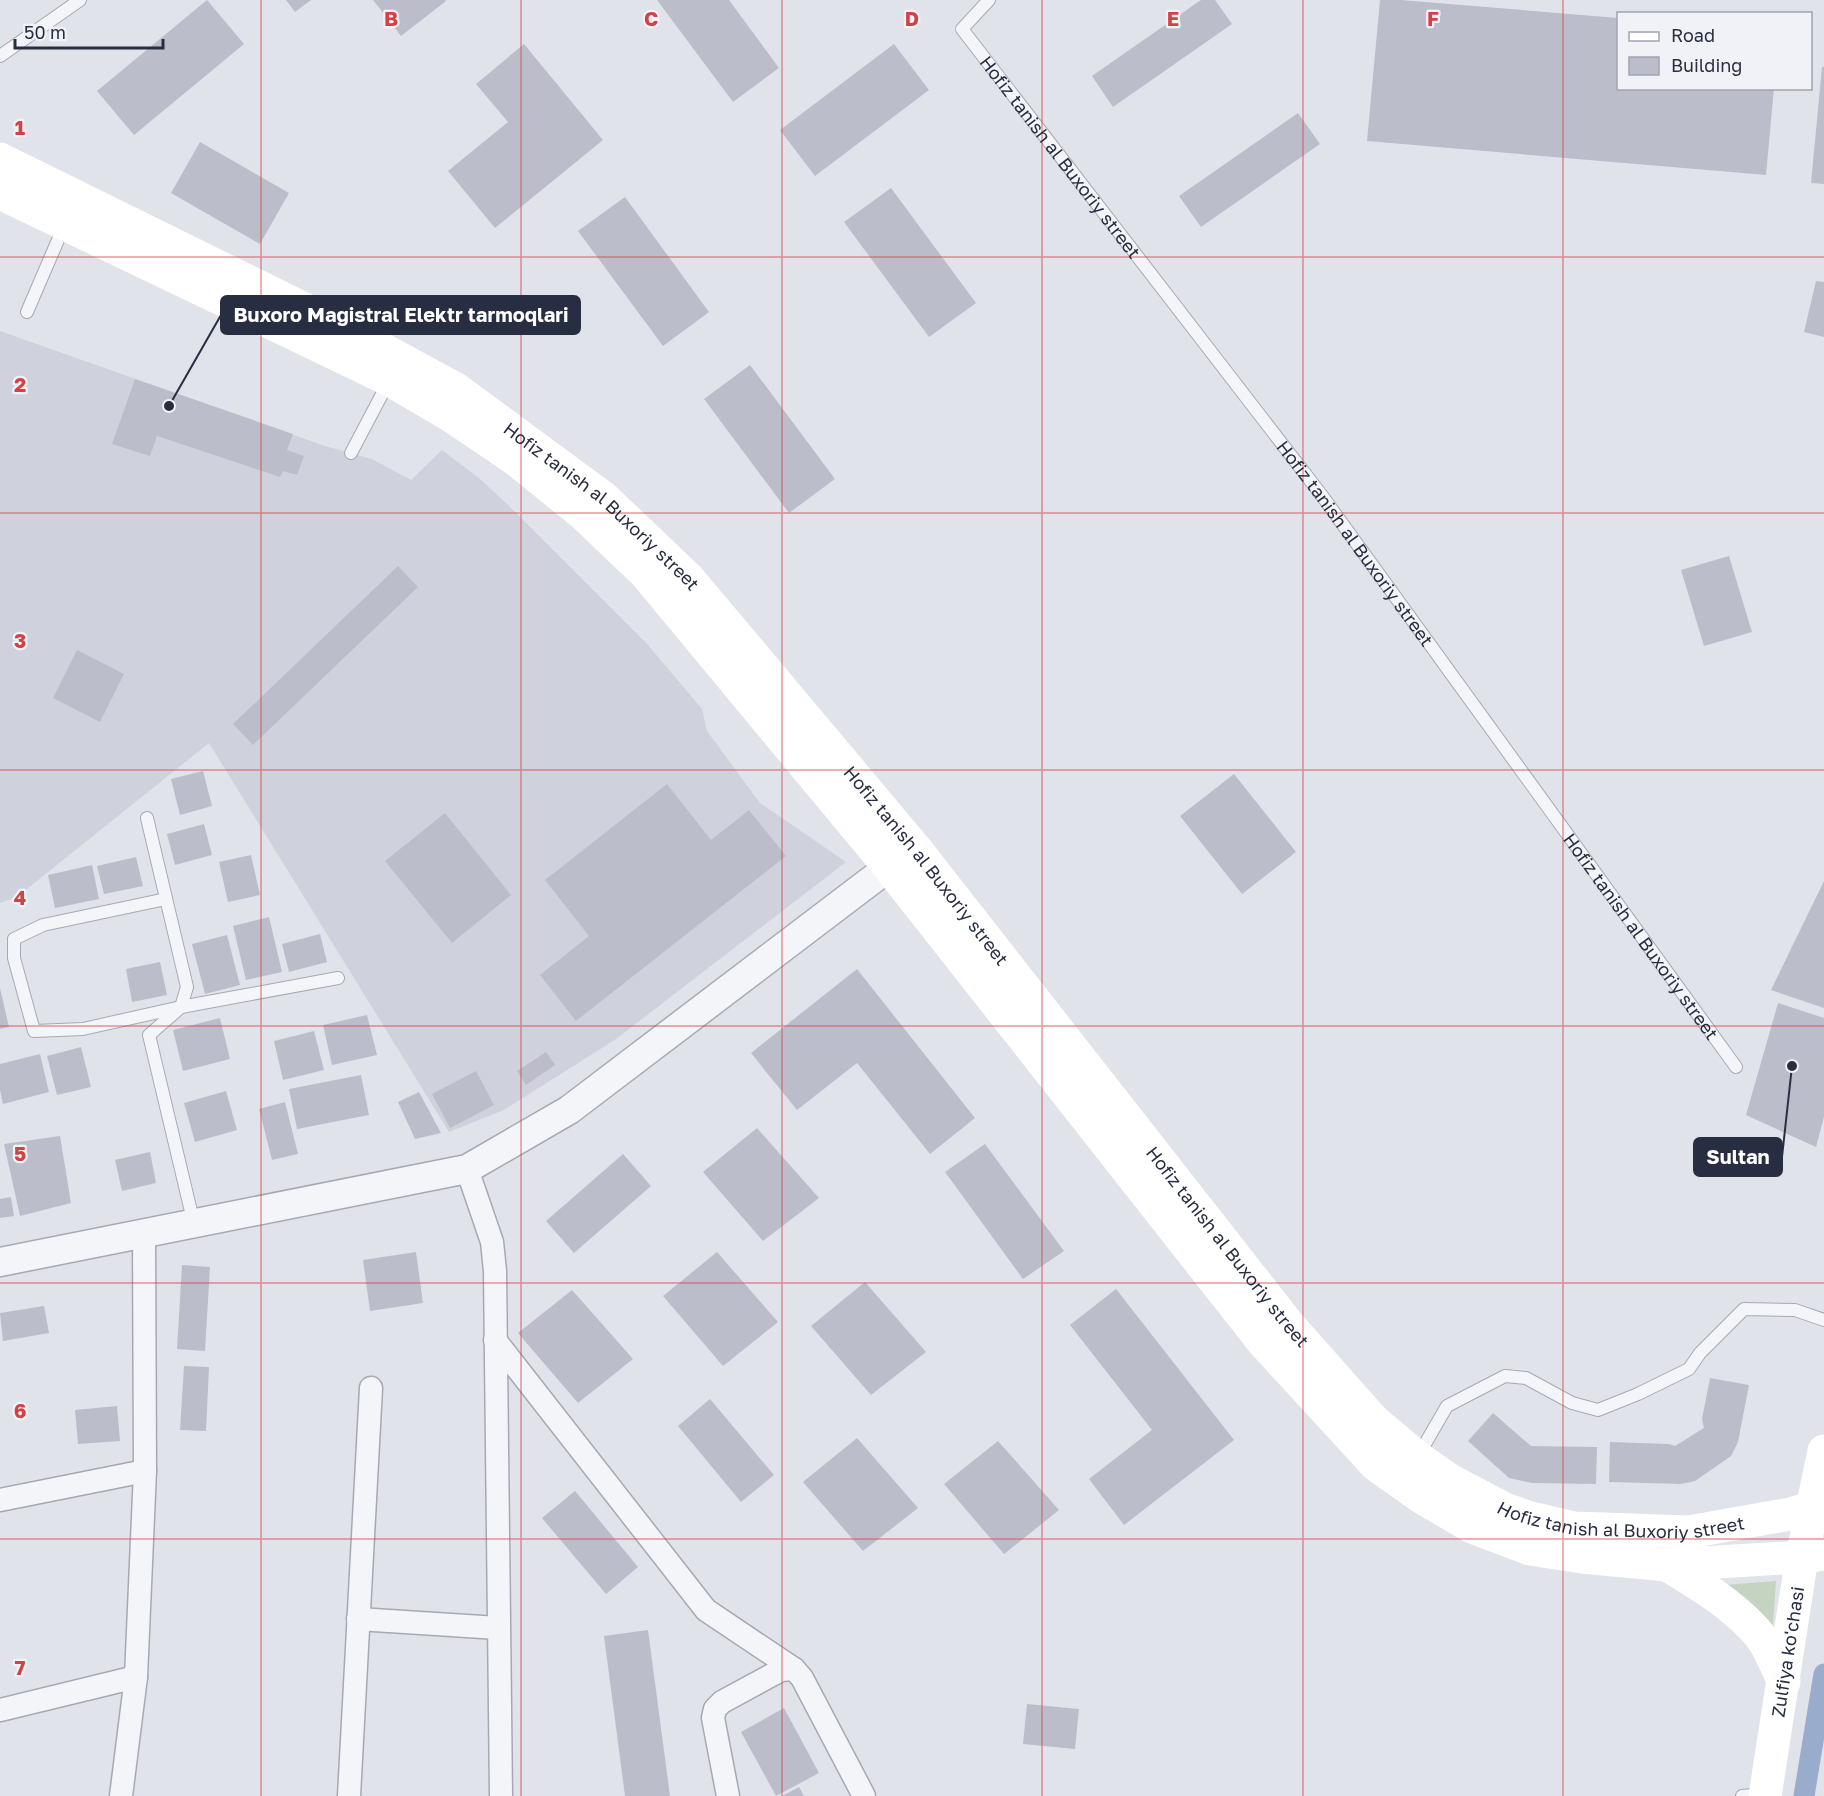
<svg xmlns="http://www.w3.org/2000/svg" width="1824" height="1796" font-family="'Golos Text',sans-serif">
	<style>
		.built { fill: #cfd2dc }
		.green { fill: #c4d4c1 }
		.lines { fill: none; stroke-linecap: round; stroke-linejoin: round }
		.canal { stroke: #9aaccb; stroke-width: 21 }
		.building { fill: #bbbeca }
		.service-casing { stroke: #a6a9b4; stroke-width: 14 }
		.minor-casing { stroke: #a6a9b4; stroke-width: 25 }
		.tertiary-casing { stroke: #a6a9b4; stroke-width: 31 }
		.service { stroke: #f4f5f8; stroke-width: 12 }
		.minor { stroke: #f4f5f8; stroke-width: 22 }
		.tertiary { stroke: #f4f5f8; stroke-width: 28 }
		.secondary { stroke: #fff; stroke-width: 33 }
		.grid { fill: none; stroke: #d34144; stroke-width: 1.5; stroke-opacity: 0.55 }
		.labels { text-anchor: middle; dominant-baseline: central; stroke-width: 4.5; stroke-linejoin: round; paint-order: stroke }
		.street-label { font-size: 18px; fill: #282e42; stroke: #f0f2f7 }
		.grid-label { font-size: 20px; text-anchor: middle; font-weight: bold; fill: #d34144; stroke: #f0f2f7; stroke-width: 4.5; stroke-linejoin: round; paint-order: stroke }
		.leader { fill: none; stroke: #282e42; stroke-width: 2 }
		.callout-dot { fill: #282e42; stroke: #f0f2f7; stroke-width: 2 }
		.callout { fill: #282e42; stroke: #282e42; stroke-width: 2 }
		.callout-label { font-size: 20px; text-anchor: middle; font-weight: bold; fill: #fff }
	</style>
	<rect width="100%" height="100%" fill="#e1e3ea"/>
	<path class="built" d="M0 331 325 446 372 459 411 480 442 450 479 478 506 503 648 645 702 709 707 731 760 803 846 862 616 1039 504 1110 449 1132 209 743 17 897 0 903Z"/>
	<path class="green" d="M1776 1581 1772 1637 1724 1585Z"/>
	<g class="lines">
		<path class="canal" d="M1804 1796 1824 1674"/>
	</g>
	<g class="building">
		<path d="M207 0 244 44 134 135 97 91Z"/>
		<path d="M286 0H311L295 12Z"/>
		<path d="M373 0H445L446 1 401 36Z"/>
		<path d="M657 0H729L779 68 733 102Z"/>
		<path d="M1201 0H1215L1232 24 1113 107 1092 76Z"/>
		<path d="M1380 0H1401L1618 18V88H1774L1766 175 1367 141Z"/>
		<path d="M524 44 603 140 495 228 448 171 508 122 476 84Z"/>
		<path d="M894 44 929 90 815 176 780 130Z"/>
		<path d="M1822 67H1824V184L1811 183Z"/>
		<path d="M1298 113 1320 144 1201 227 1179 196Z"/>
		<path d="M200 142 289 193 260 244 171 193Z"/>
		<path d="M891 188 976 303 929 337 844 222Z"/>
		<path d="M625 197 709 312 663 346 578 231Z"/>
		<path d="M1816 281 1824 282V337L1804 332Z"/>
		<path d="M750 365 835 479 789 513 704 399Z"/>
		<path d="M135 379 293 434 287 450 304 456 297 475 283 471 280 477 157 436 150 456 112 444Z"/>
		<path d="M1729 556 1752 632 1704 646 1681 570Z"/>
		<path d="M398 566 418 587 253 745 233 724Z"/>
		<path d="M77 650 124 674 100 722 53 698Z"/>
		<path d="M203 771 212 806 180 815 171 779Z"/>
		<path d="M1234 774 1296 852 1242 894 1180 816Z"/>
		<path d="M667 784 711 840 749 810 786 856 576 1021 540 975 589 936 545 880Z"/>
		<path d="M445 813 511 895 452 943 385 861Z"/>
		<path d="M204 824 212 855 175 865 167 834Z"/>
		<path d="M251 855 260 895 228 902 219 862Z"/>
		<path d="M136 857 143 886 104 894 97 866Z"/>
		<path d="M92 865 99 899 55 908 48 875Z"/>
		<path d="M1824 881V1008L1771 990Z"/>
		<path d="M269 917 282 972 246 980 233 926Z"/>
		<path d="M320 934 327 962 289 972 282 944Z"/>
		<path d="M227 935 240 985 205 994 192 944Z"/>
		<path d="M160 962 167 995 132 1002 126 969Z"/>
		<path d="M857 969 975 1118 930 1154 857 1063 797 1110 751 1053Z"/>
		<path d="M0 988 9 1027 0 1029Z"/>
		<path d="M1778 1003 1824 1018V1117L1816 1147 1746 1115Z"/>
		<path d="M367 1015 377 1055 332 1065 323 1025Z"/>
		<path d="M220 1018 230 1059 183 1071 173 1030Z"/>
		<path d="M314 1031 324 1070 283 1080 274 1041Z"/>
		<path d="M81 1047 91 1087 57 1095 47 1056Z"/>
		<path d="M546 1052 555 1065 526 1085 517 1071Z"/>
		<path d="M40 1054 49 1092 3 1104 0 1090V1064Z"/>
		<path d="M476 1071 494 1105 450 1128 432 1094Z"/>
		<path d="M361 1075 369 1115 297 1129 289 1089Z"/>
		<path d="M226 1091 237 1130 195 1142 184 1103Z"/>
		<path d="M419 1092 441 1133 415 1139 398 1102Z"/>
		<path d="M285 1102 298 1154 272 1160 259 1109Z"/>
		<path d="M757 1128 819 1198 763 1241 703 1172Z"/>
		<path d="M60 1136 71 1203 20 1216 4 1144Z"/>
		<path d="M985 1144 1064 1251 1023 1279 945 1172Z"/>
		<path d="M150 1152 156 1183 122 1191 115 1160Z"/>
		<path d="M623 1154 651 1186 574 1253 546 1221Z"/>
		<path d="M11 1197 14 1216 0 1218V1199Z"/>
		<path d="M416 1252 423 1303 370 1311 363 1260Z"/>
		<path d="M717 1252 778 1322 723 1366 663 1296Z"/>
		<path d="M182 1265 210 1267 205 1351 177 1349Z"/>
		<path d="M865 1282 926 1352 871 1395 811 1326Z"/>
		<path d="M1116 1289 1234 1440 1124 1525 1089 1479 1152 1430 1070 1325Z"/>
		<path d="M572 1290 633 1359 578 1403 518 1333Z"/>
		<path d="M44 1306 49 1333 3 1341 0 1313Z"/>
		<path d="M184 1366 209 1367 206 1431 180 1430Z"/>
		<path d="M1710 1378 1749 1385 1738 1442 1731 1456 1695 1481 1681 1484 1609 1482 1610 1442 1669 1444 1675 1446 1704 1428 1702 1419Z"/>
		<path d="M710 1399 774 1475 741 1502 678 1426Z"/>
		<path d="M117 1406 120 1441 78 1444 75 1410Z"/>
		<path d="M1493 1413 1531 1446 1597 1447 1596 1484 1532 1483 1509 1478 1468 1441Z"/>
		<path d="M857 1438 918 1508 863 1551 803 1482Z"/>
		<path d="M998 1441 1059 1510 1004 1554 944 1484Z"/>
		<path d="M575 1491 638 1567 606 1594 542 1518Z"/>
		<path d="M648 1630 670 1796H625L604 1636Z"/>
		<path d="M1027 1704 1079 1709 1075 1749 1023 1744Z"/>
		<path d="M784 1708 819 1773 776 1796 741 1732Z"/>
		<path d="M799 1787 804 1796H782Z"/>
	</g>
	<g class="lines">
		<g class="service-casing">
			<g id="service">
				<path id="s1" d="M989 0 962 29 1323 497 1736 1067"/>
				<path d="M0 56 80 0"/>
				<path d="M27 312 64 226"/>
				<path d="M351 453 389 381"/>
				<path d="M147 818 187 987 181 1007 149 1035 194 1224"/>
				<path d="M166 899 43 925 14 939V958L34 1031 83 1029 181 1007 338 978"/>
				<path d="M1418 1456 1447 1406 1505 1376 1526 1378 1572 1403 1598 1410 1638 1394 1689 1369 1700 1353 1744 1309 1795 1310 1824 1320"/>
				<path d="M1742 1796 1764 1794"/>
			</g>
		</g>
		<g class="minor-casing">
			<g id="minor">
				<path d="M467 1169 492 1242 495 1271 501 1796"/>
				<path d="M495 1340 706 1610 794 1669"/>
				<path d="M0 1500 145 1471"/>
				<path d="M358 1619 498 1628"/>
				<path d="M0 1710 136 1677"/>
				<path d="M121 1796 136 1677 145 1471 144 1234"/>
				<path d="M349 1796 371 1388"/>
				<path d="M728 1796 713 1718 715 1709 722 1702 781 1670 794 1669 802 1678 864 1796"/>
			</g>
		</g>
		<g class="tertiary-casing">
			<path id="tertiary" d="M0 1262 467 1169 569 1110 906 854"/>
		</g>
		<use href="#service" class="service"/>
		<use href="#minor" class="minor"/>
		<use href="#tertiary" class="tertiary"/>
		<g class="secondary">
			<path id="s2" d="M0 159 351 332 456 389 604 498 689 579 915 848 1288 1324 1374 1421 1417 1457 1448 1479 1505 1509 1527 1517 1574 1528 1689 1532 1790 1514 1824 1505"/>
			<path d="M0 193 390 380 453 417 515 459 583 514 645 573 889 867 1263 1342 1376 1465 1421 1497 1472 1527 1530 1549 1582 1557 1667 1565 1802 1557 1824 1554"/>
			<path d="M1667 1565C1698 1584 1729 1602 1754 1629 1768 1643 1775 1664 1784 1682"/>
			<path id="s3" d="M1765 1796 1802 1557 1824 1451"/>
		</g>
	</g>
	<path class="grid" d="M261 0V1796M521 0V1796M782 0V1796M1042 0V1796M1303 0V1796M1563 0V1796M0 257H1824M0 513H1824M0 770H1824M0 1026H1824M0 1283H1824M0 1539H1824"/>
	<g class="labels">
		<g class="street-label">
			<text stroke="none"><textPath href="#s1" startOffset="201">Hofiz tanish al Buxoriy street</textPath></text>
			<text stroke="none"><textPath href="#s2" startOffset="698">Hofiz tanish al Buxoriy street</textPath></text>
			<text stroke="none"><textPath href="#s1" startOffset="687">Hofiz tanish al Buxoriy street</textPath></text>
			<text stroke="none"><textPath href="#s2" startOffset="1184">Hofiz tanish al Buxoriy street</textPath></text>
			<text stroke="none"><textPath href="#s1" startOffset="1173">Hofiz tanish al Buxoriy street</textPath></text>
			<text stroke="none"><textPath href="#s2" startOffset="1670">Hofiz tanish al Buxoriy street</textPath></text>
			<text stroke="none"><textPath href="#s2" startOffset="2174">Hofiz tanish al Buxoriy street</textPath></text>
			<text stroke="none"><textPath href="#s3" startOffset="146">Zulfiya ko'chasi</textPath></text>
		</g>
	</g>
	<g class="grid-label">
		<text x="391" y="26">B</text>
		<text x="651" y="26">C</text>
		<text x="912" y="26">D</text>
		<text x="1173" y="26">E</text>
		<text x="1433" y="26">F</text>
		<text x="20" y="135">1</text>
		<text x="20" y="392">2</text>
		<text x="20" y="648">3</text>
		<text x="20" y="905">4</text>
		<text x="20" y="1161">5</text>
		<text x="20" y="1418">6</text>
		<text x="20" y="1675">7</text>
	</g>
	<path class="leader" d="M169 406L221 315M1792 1066L1782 1157"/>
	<g class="callout-dot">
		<circle cx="169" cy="406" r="6"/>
		<circle cx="1792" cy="1066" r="6"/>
	</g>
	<g class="callout">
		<rect x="221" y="296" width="359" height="38" rx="6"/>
		<rect x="1694" y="1138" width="88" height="38" rx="6"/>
	</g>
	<g class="callout-label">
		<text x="401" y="322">Buxoro Magistral Elektr tarmoqlari</text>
		<text x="1738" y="1164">Sultan</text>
	</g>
	<rect x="1617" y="12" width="195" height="78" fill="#f0f2f7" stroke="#a0a4af" stroke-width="1.5"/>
	<rect x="1629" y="32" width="30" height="9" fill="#ffffff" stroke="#a0a4af" stroke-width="1.5"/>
	<text x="1671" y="42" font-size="18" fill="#282e42">Road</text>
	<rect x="1629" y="57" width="30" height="18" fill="#bbbeca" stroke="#a0a4af" stroke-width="1.5"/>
	<text x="1671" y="72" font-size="18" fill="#282e42">Building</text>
	<path d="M15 39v9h148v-9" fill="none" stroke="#282e42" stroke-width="3"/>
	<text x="24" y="39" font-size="18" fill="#282e42" stroke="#f0f2f7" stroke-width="4.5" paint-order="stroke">50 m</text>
</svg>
